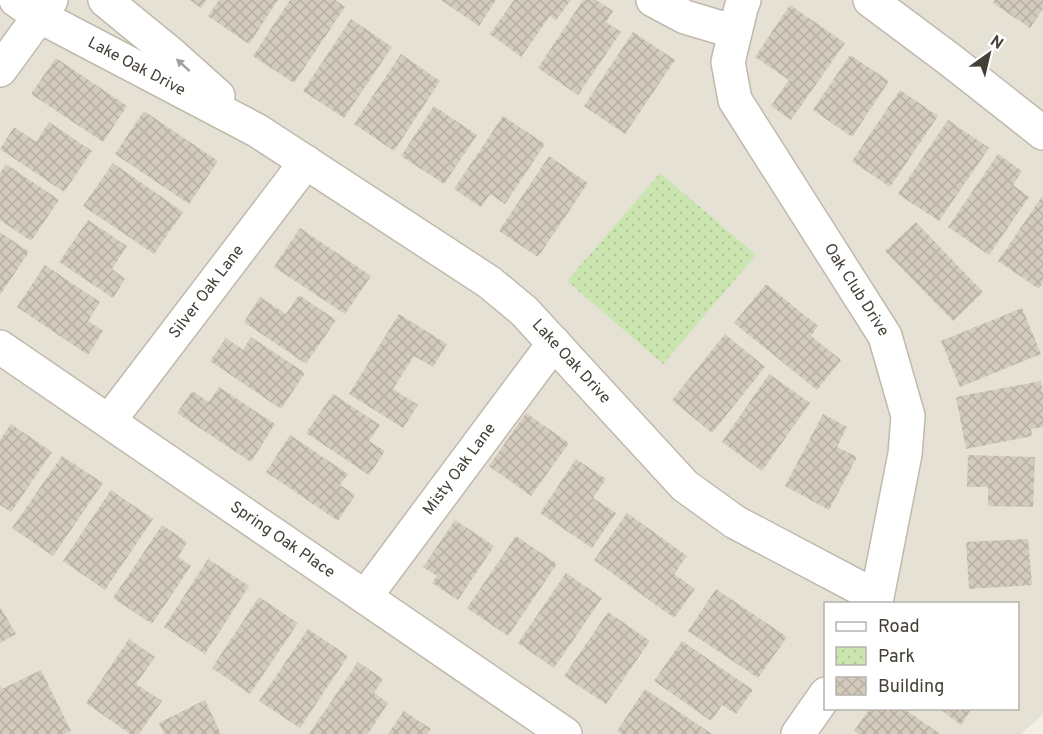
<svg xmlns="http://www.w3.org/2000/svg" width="1043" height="734" font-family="Overpass,sans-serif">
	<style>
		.residential { fill: #e6e1d5; fill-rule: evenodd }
		.park { fill: url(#park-dots) }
		.building { fill: url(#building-cross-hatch) }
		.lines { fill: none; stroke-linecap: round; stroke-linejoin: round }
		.minor-casing { stroke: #c0baac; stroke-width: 36 }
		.minor { stroke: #fff; stroke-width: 33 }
		.oneway { fill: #a2a09a }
		.labels { text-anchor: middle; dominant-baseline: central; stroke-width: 6; stroke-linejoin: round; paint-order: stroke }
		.street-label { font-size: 16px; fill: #454036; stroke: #fff }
	</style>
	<defs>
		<pattern id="park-dots" width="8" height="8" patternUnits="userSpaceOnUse" patternTransform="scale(1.5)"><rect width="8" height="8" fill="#cbe5b1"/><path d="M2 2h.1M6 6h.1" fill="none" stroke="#b0c699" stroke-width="1.8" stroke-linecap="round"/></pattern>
		<pattern id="building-cross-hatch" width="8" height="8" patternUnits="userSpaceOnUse" patternTransform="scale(1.5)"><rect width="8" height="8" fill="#d3cbbc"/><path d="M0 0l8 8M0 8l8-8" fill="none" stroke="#b6afa2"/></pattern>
	</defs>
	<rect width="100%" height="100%" fill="#f2efe6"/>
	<path class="residential" d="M0 0H1043V713L1038 719 1021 734H0ZM826 604H1018V708H826Z"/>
	<path class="park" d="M660 173 756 255 663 364 567 281Z"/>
	<g class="building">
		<path d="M190 0H206L201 8Z"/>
		<path d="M219 0H278L249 44 208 16Z"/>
		<path d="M290 0H335L345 7 294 83 253 56Z"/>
		<path d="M441 0H496L479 26Z"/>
		<path d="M514 0H571L556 20 550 16 521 57 490 34Z"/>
		<path d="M583 0H596L613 11 606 22 621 32 578 95 538 68Z"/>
		<path d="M995 0H1043V9L1030 28 993 3Z"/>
		<path d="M790 5 845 43 791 120 771 106 789 80 755 57Z"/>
		<path d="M351 19 392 47 344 118 303 91Z"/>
		<path d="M633 32 675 60 625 134 584 106Z"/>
		<path d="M401 54 440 81 394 151 354 124Z"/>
		<path d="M850 55 889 81 852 137 813 110Z"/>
		<path d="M56 58 127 106 103 142 31 94Z"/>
		<path d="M900 90 938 116 890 187 852 161Z"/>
		<path d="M434 106 477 135 444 184 401 156Z"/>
		<path d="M144 111 218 161 189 204 115 154Z"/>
		<path d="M503 116 545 144 505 204 490 194 481 207 454 189Z"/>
		<path d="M948 120 989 148 939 221 898 194Z"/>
		<path d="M49 122 92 151 64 192 0 149 14 127 36 142Z"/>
		<path d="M998 154 1022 171 1013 185 1029 197 989 255 948 227Z"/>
		<path d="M549 156 588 183 538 257 499 231Z"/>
		<path d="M113 163 183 212 154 254 83 206Z"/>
		<path d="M6 164 59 200 31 241 0 220V173Z"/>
		<path d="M1043 195V282L1039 289 998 261Z"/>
		<path d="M88 220 127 246 112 269 125 279 113 298 59 262Z"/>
		<path d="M916 222 983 292 953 321 885 251Z"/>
		<path d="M300 228 371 276 345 314 274 267Z"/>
		<path d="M0 232 29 252 0 295Z"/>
		<path d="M45 265 100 302 88 321 103 331 88 355 17 307Z"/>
		<path d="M766 284 818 326 811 336 841 360 817 390 734 323Z"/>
		<path d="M299 295 336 320 306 364 244 322 260 297 286 314Z"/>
		<path d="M1022 308 1041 354 960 387 941 341Z"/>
		<path d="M399 314 447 344 433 367 414 356 393 389 418 405 403 428 349 394Z"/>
		<path d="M725 334 765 367 712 433 672 400Z"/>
		<path d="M251 337 305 373 281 409 210 361 226 338 243 350Z"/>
		<path d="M769 374 810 403 762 471 722 442Z"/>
		<path d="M1041 381 1043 393V427L1031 429 1032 436 966 449 956 397Z"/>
		<path d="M219 387 275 424 251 462 177 413 192 391 209 402Z"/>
		<path d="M333 394 380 425 369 441 385 451 369 475 306 433Z"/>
		<path d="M526 413 569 443 531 496 489 466Z"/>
		<path d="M823 414 847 427 837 447 857 457 829 510 785 486Z"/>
		<path d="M11 424 52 452 11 512 0 505V440Z"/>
		<path d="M290 435 348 474 340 485 355 495 338 521 266 472Z"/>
		<path d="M968 455 1035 457 1033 507 988 506V487H967Z"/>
		<path d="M62 456 103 483 53 556 12 528Z"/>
		<path d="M576 459 606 479 593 498 616 513 592 548 540 513Z"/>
		<path d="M111 490 153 519 105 590 63 561Z"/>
		<path d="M627 513 687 556 674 574 695 589 674 618 594 560Z"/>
		<path d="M455 520 494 546 458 600 432 583 437 576 423 567Z"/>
		<path d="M162 525 187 542 178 557 191 566 152 624 113 598Z"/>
		<path d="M516 536 557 564 508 636 467 608Z"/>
		<path d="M1028 539 1032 585 969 589 966 542Z"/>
		<path d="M208 559 249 586 205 654 164 627Z"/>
		<path d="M566 573 602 598 554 668 518 643Z"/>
		<path d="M716 589 787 637 758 678 688 631Z"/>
		<path d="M259 597 298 623 250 694 212 668Z"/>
		<path d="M0 607 16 634 0 643Z"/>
		<path d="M608 612 650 641 606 704 564 676Z"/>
		<path d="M308 629 348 656 300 728 259 701Z"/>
		<path d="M129 639 155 657 136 684 162 701 139 734H130L86 703Z"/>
		<path d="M682 641 753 690 736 714 722 705 711 721 654 681Z"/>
		<path d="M358 662 383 679 374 693 388 703 368 734H309Z"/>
		<path d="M41 670 71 731 65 734H0V685L2 689Z"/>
		<path d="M645 689 712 734H622L617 731Z"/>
		<path d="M205 700 221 734H164L159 723Z"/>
		<path d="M870 708H903L940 734H859L854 731Z"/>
		<path d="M938 708H972L961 725Z"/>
		<path d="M404 711 431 729 427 734H388Z"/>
	</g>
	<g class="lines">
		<g class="minor-casing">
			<g id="minor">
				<path id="s1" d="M16 0 39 16 258 131 489 282 524 311 685 486 735 522 877 597"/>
				<path d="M105 0 171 54 218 96"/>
				<path d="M653 0 685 17 735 32"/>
				<path id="s2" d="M744 0 741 8 728 62 735 100 885 336 908 416 905 454 877 597 874 604"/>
				<path d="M870 0 949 59 1043 133"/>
				<path d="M0 70 51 0"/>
				<path id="s3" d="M0 347 565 734"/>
				<path id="s4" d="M109 421 306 162"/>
				<path id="s5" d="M365 597 554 343"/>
				<path d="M798 734 826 694"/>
			</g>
		</g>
		<use href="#minor" class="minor"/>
	</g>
	<defs><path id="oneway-solid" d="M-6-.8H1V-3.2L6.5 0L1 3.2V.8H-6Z" transform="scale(1.5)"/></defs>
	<use class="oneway" href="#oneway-solid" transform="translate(183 65) rotate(-138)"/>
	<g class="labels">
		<g class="street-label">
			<text stroke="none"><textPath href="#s1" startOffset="138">Lake Oak Drive</textPath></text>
			<text stroke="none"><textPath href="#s2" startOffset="328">Oak Club Drive</textPath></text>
			<text stroke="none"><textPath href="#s4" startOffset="162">Silver Oak Lane</textPath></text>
			<text stroke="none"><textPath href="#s1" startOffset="666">Lake Oak Drive</textPath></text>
			<text stroke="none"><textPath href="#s5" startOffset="159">Misty Oak Lane</textPath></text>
			<text stroke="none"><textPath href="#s3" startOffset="342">Spring Oak Place</textPath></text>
		</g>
	</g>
	<rect x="824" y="602" width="195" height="108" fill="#ffffff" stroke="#b5b3af" stroke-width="1.5"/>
	<rect x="836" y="622" width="30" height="9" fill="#ffffff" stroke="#b5b3af" stroke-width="1.5"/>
	<text x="878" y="632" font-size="18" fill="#454036">Road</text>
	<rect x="836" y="647" width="30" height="18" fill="url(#park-dots)" stroke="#b5b3af" stroke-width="1.5"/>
	<text x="878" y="662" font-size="18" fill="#454036">Park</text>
	<rect x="836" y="677" width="30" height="18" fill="url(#building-cross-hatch)" stroke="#b5b3af" stroke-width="1.5"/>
	<text x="878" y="692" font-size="18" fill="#454036">Building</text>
	<g transform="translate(989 54) rotate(34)" stroke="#ffffff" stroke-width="4.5" paint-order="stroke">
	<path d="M0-4.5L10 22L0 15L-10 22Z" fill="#454036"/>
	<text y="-9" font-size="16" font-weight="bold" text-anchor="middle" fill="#454036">N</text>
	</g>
</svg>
